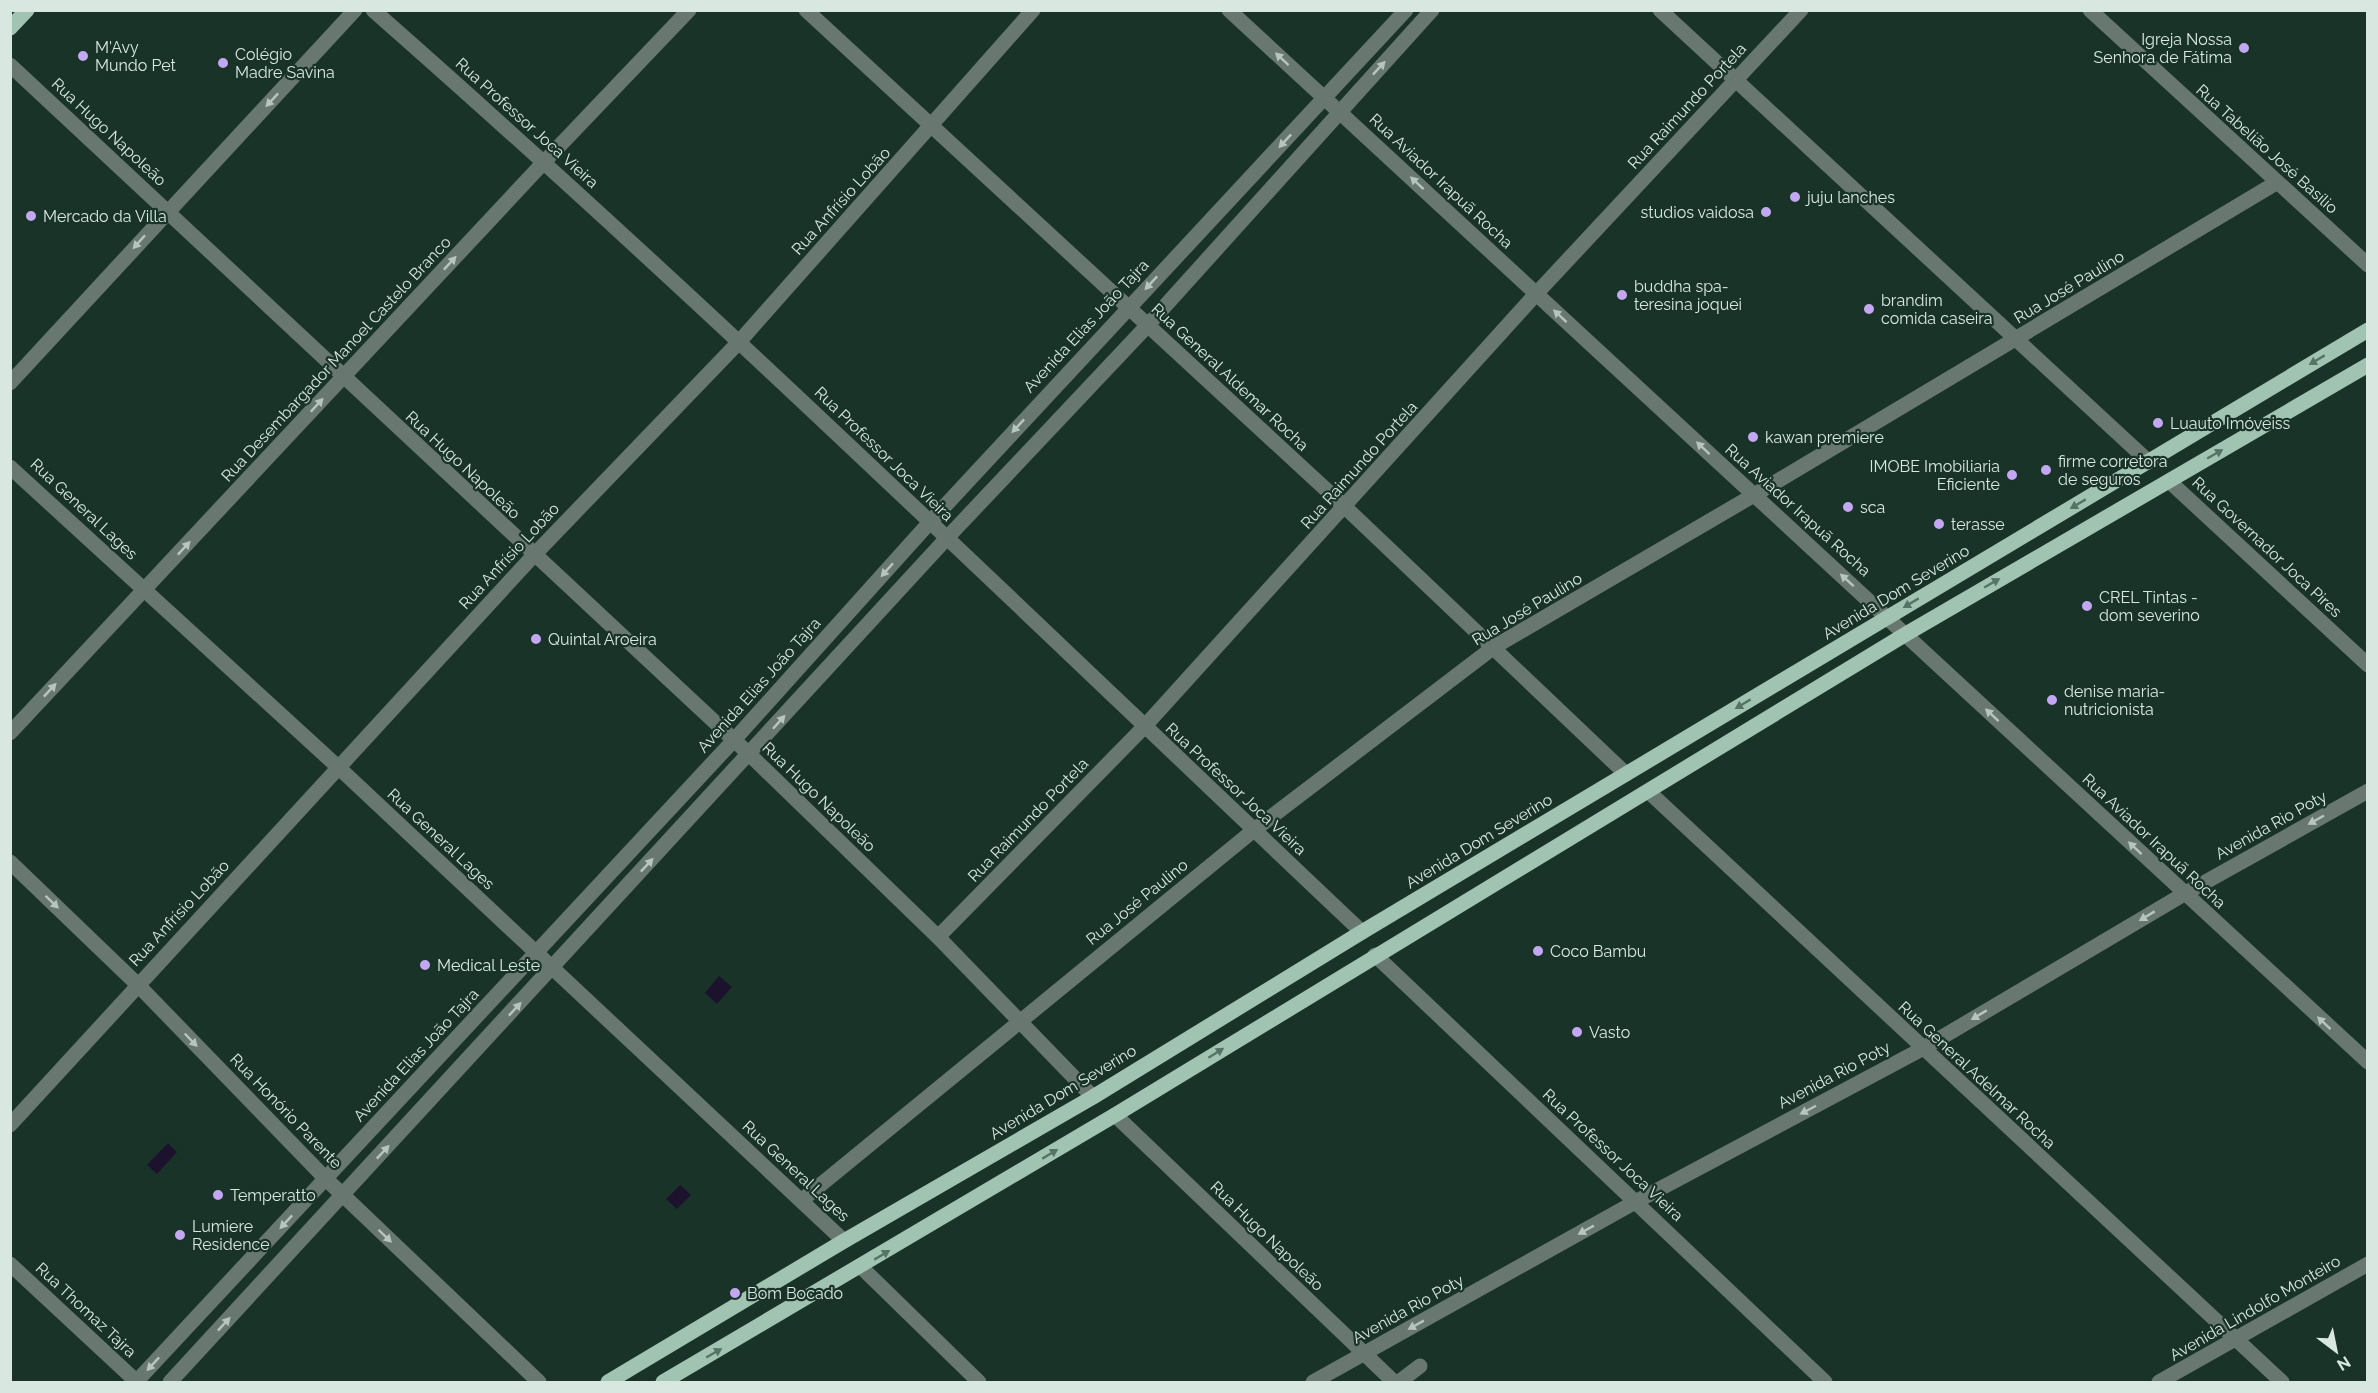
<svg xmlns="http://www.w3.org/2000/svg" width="2378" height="1393" font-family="Raleway,sans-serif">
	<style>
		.water { fill: #1d122d }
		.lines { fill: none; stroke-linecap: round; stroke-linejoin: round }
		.minor { stroke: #687870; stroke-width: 15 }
		.major { stroke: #a1c4b2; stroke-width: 15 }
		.oneway { fill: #b6c6be }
		.oneway2 { fill: #567466 }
		.poi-dot { fill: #c4a7f1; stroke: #193328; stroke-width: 2 }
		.labels { text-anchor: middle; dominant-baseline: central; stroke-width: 4.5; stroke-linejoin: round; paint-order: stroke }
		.poi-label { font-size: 16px; fill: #d8e8e0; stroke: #193328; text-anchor: start }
		.street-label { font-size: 16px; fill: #d8e8e0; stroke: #193328 }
	</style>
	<rect width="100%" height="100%" fill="#193328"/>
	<g class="water">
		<path d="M719 976 732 987 717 1004 705 993Z"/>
		<path d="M168 1143 177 1152 157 1174 147 1165Z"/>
		<path d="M680 1185 691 1195 677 1209 666 1199Z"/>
	</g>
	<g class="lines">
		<g class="minor">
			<path d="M373 10C712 308 1035 623 1362 932"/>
			<path d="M806 10 1346 508 1626 774"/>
			<path d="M1229 10 2368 1062"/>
			<path d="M1660 10 2149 462"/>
			<path d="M2090 10 2368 265"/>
			<path d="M10 65 749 754 938 937 1093 1097"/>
			<path d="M10 383 355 10"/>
			<path d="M10 467 338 767 844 1241"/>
			<path d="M2169 481 2368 665"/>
			<path d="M10 733 545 161 689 10"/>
			<path d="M1649 792 2282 1382"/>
			<path d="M10 862 138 985 326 1179 539 1382"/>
			<path d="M938 937 1144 727 1536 294 1801 10"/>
			<path d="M1375 955 1825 1382"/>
			<path d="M1115 1115 1394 1382"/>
			<path d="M10 1125 534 555 739 342 1033 10"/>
			<path d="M802 1200 1254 830 1494 647 1754 495 2276 183"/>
			<path d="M10 1264 137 1382"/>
			<path d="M861 1267 979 1382"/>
			<path d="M136 1382 734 740 930 522 1406 10"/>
			<path d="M170 1382 946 539 1147 326 1432 10"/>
			<path d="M1313 1382 1637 1201 1922 1049 2184 894 2368 791"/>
			<path d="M1399 1382 1420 1366"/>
			<path d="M2159 1382 2368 1264"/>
		</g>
		<g class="major">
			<path d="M10 28 27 10"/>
			<path d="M608 1382 844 1241 1093 1097 1362 932 2368 330"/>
			<path d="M663 1382 1115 1115 1906 634 2368 365"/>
		</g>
	</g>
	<defs><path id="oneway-solid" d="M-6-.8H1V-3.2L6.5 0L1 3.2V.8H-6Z" transform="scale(1.5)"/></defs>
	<g class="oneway">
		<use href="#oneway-solid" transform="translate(1282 59) rotate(-137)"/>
		<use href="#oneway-solid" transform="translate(1379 68) rotate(-47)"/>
		<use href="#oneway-solid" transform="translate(272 100) rotate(133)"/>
		<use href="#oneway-solid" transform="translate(1285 141) rotate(133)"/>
		<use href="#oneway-solid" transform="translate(1417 183) rotate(-137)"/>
		<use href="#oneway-solid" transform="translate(139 242) rotate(132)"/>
		<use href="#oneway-solid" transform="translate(450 263) rotate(-47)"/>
		<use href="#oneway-solid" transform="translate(1151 283) rotate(133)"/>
		<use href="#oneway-solid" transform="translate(1560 316) rotate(-137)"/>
		<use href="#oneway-solid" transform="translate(317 405) rotate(-47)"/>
		<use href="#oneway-solid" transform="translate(1018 426) rotate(133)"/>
		<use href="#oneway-solid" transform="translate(1703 448) rotate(-137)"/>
		<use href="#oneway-solid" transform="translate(184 548) rotate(-47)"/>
		<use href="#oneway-solid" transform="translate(887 570) rotate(132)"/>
		<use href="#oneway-solid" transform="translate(1847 580) rotate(-138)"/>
		<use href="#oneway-solid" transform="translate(50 690) rotate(-47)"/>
		<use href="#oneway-solid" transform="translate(1992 715) rotate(-137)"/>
		<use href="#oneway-solid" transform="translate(779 722) rotate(-48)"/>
		<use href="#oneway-solid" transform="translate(2316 820) rotate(151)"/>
		<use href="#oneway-solid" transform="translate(2135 848) rotate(-137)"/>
		<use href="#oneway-solid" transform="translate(647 865) rotate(-47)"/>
		<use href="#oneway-solid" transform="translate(52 902) rotate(44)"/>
		<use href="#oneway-solid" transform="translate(2147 916) rotate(149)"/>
		<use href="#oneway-solid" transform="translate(515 1009) rotate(-47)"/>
		<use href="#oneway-solid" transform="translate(1979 1015) rotate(149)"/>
		<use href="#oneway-solid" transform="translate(2324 1023) rotate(-137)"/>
		<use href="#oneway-solid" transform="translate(191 1040) rotate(46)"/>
		<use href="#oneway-solid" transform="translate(1808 1110) rotate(152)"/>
		<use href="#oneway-solid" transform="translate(383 1152) rotate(-47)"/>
		<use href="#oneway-solid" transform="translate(286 1222) rotate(133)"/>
		<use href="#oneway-solid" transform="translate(1586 1230) rotate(151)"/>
		<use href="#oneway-solid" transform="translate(385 1236) rotate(44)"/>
		<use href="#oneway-solid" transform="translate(224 1324) rotate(-47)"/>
		<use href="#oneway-solid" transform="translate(1416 1325) rotate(151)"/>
		<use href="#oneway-solid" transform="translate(153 1364) rotate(133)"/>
	</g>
	<g class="oneway2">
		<use href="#oneway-solid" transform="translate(2317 360) rotate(149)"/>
		<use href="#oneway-solid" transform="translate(2215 454) rotate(-30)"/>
		<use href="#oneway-solid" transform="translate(2078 504) rotate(149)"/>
		<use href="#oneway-solid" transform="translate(1992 583) rotate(-30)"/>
		<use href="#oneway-solid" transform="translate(1911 603) rotate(149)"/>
		<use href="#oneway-solid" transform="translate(1743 704) rotate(149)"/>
		<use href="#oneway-solid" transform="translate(1216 1053) rotate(-32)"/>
		<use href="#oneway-solid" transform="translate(1050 1154) rotate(-31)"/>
		<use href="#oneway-solid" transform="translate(882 1255) rotate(-31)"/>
		<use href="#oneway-solid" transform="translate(714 1353) rotate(-30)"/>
	</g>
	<g class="poi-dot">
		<circle cx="2244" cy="48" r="6"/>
		<circle cx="83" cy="56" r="6"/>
		<circle cx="223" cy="63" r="6"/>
		<circle cx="1795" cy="197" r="6"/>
		<circle cx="1766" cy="212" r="6"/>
		<circle cx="31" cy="216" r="6"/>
		<circle cx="1622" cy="295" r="6"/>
		<circle cx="1869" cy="309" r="6"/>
		<circle cx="2158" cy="423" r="6"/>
		<circle cx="1753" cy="437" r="6"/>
		<circle cx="2046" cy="470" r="6"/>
		<circle cx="2012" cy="475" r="6"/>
		<circle cx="1848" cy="507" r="6"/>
		<circle cx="1939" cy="524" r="6"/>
		<circle cx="2087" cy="606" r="6"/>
		<circle cx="536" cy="639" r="6"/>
		<circle cx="2052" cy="700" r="6"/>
		<circle cx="1538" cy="951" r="6"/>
		<circle cx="425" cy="965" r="6"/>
		<circle cx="1577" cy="1032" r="6"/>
		<circle cx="218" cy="1195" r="6"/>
		<circle cx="180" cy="1235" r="6"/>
		<circle cx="735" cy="1293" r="6"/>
	</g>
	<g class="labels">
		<g class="poi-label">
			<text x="2232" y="39" text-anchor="end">Igreja Nossa<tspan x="2232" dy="18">Senhora de Fátima</tspan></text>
			<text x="95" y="47">M'Avy<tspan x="95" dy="18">Mundo Pet</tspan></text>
			<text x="235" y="54">Colégio<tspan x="235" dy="18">Madre Savina</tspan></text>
			<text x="1807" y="197">juju lanches</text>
			<text x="1754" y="212" text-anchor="end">studios vaidosa</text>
			<text x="43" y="216">Mercado da Villa</text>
			<text x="1634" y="286">buddha spa-<tspan x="1634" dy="18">teresina joquei</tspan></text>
			<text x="1881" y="300">brandim<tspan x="1881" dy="18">comida caseira</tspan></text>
			<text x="2170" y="423">Luauto Imóveiss</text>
			<text x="1765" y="437">kawan premiere</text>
			<text x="2058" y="461">firme corretora<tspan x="2058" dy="18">de seguros</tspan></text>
			<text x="2000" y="466" text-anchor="end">IMOBE Imobiliaria<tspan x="2000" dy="18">Eficiente</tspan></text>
			<text x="1860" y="507">sca</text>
			<text x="1951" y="524">terasse</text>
			<text x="2099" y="597">CREL Tintas -<tspan x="2099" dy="18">dom severino</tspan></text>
			<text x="548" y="639">Quintal Aroeira</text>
			<text x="2064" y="691">denise maria-<tspan x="2064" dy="18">nutricionista</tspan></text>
			<text x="1550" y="951">Coco Bambu</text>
			<text x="437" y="965">Medical Leste</text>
			<text x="1589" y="1032">Vasto</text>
			<text x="230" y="1195">Temperatto</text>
			<text x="192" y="1226">Lumiere<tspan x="192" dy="18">Residence</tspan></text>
			<text x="747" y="1293">Bom Bocado</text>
		</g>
		<g class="street-label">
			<text transform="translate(1687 106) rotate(-47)">Rua Raimundo Portela</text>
			<text transform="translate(527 123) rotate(42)">Rua Professor Joca Vieira</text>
			<text transform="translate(109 132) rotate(43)">Rua Hugo Napoleão</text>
			<text transform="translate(2267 149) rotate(42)">Rua Tabelião José Basílio</text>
			<text transform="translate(1441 181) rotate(43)">Rua Aviador Irapuã Rocha</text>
			<text transform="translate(841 201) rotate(-48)">Rua Anfrísio Lobão</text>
			<text transform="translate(2069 287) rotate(-31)">Rua José Paulino</text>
			<text transform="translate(1086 326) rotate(-47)">Avenida Elias João Tajra</text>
			<text transform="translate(336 359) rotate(-47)">Rua Desembargador Manoel Castelo Branco</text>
			<text transform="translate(1230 377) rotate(43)">Rua General Aldemar Rocha</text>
			<text transform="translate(884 454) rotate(44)">Rua Professor Joca Vieira</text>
			<text transform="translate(463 465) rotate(43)">Rua Hugo Napoleão</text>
			<text transform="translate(1359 465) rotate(-48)">Rua Raimundo Portela</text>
			<text transform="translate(84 509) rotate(43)">Rua General Lages</text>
			<text transform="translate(1798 510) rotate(42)">Rua Aviador Irapuã Rocha</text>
			<text transform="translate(2267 547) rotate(43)">Rua Governador Joca Pires</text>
			<text transform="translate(509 556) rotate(-47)">Rua Anfrísio Lobão</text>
			<text transform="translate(1896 592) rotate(-31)">Avenida Dom Severino</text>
			<text transform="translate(1527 609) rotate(-31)">Rua José Paulino</text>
			<text transform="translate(759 685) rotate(-48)">Avenida Elias João Tajra</text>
			<text transform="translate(1236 789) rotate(43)">Rua Professor Joca Vieira</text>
			<text transform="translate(819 797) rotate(44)">Rua Hugo Napoleão</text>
			<text transform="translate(1028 820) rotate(-46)">Rua Raimundo Portela</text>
			<text transform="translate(2271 825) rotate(-29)">Avenida Rio Poty</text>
			<text transform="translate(441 839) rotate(43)">Rua General Lages</text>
			<text transform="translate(1479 841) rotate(-31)">Avenida Dom Severino</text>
			<text transform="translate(2154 841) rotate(43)">Rua Aviador Irapuã Rocha</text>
			<text transform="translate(1137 902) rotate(-39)">Rua José Paulino</text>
			<text transform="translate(179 913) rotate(-47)">Rua Anfrísio Lobão</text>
			<text transform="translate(416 1055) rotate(-47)">Avenida Elias João Tajra</text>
			<text transform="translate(1834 1075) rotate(-28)">Avenida Rio Poty</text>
			<text transform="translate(1977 1075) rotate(43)">Rua General Adelmar Rocha</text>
			<text transform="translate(1063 1092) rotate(-31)">Avenida Dom Severino</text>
			<text transform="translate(286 1111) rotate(46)">Rua Honório Parente</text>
			<text transform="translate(1613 1155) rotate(43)">Rua Professor Joca Vieira</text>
			<text transform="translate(796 1171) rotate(43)">Rua General Lages</text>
			<text transform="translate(1267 1236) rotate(44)">Rua Hugo Napoleão</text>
			<text transform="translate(2255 1308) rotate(-30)">Avenida Lindolfo Monteiro</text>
			<text transform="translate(1408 1309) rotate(-29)">Avenida Rio Poty</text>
			<text transform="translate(86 1310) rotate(43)">Rua Thomaz Tajra</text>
		</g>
	</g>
	<rect width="2378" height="1393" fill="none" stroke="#d8e8e0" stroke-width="24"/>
	<g transform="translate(2336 1351) rotate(148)" stroke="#193328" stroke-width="4.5" paint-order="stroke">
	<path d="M0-4.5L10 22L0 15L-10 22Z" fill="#d8e8e0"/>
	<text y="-9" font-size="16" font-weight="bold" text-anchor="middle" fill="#d8e8e0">N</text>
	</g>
</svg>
